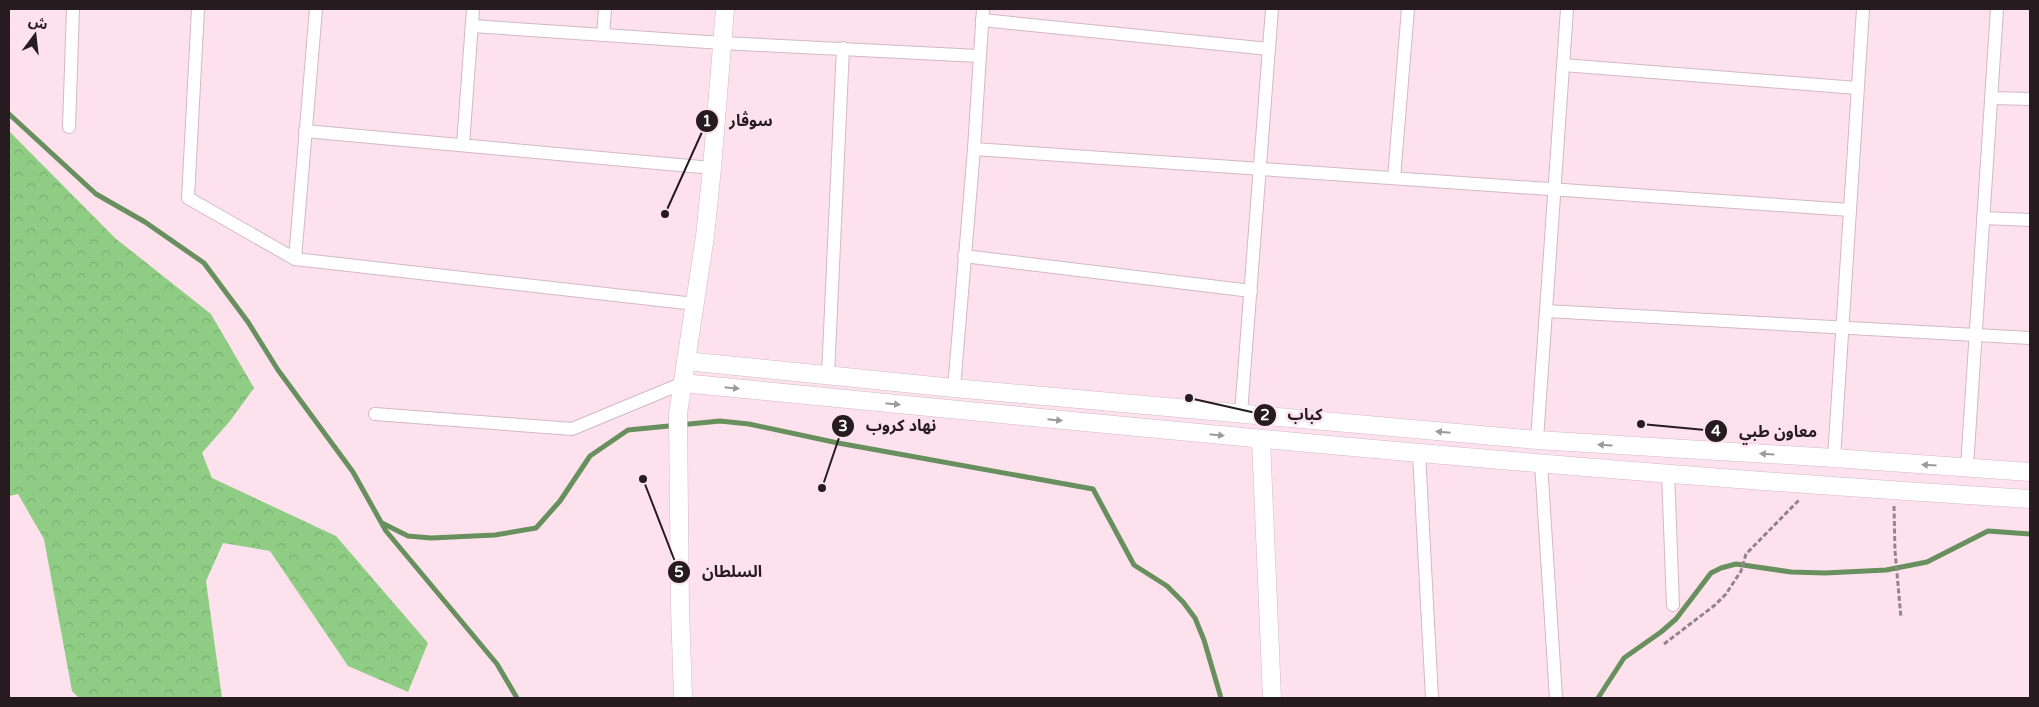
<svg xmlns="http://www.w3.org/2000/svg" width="2039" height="707" font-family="'Varela Round','Noto Sans Arabic',sans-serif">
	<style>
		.forest { fill: url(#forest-crowns) }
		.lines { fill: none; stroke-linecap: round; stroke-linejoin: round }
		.stream { stroke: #68905e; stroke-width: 5 }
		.street-casing { stroke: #d2b9c2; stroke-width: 14 }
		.secondary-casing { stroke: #d2b9c2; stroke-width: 19 }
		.path { stroke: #95828a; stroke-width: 3; stroke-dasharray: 5 2.5; stroke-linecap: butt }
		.street { stroke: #fff; stroke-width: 12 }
		.secondary { stroke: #fff; stroke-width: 18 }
		.oneway { fill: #9d999b }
		.leader { fill: none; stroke: #261c20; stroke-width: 2 }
		.callout-dot { fill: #261c20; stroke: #fde2ed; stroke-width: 2 }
		.mark-label { font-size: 15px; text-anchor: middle; font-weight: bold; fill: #fff }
		.callout-label { font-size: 16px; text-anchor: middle; font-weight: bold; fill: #261c20; stroke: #fde2ed; stroke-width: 5; stroke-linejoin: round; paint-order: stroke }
	</style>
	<defs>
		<pattern id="forest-crowns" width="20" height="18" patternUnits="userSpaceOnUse" patternTransform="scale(1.25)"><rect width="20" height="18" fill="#8fcd84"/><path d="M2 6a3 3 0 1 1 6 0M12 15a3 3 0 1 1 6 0" fill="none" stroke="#7baf72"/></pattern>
	</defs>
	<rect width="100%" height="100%" fill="#fde2ed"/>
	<path class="forest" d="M9 131 115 238 211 314 254 388 230 421 202 453 212 478 336 536 428 643 408 692 348 666 270 551 223 543 206 581 222 698H79L72 691 44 539 18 494 9 496Z"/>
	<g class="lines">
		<g class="stream">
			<path d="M9 114 96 194 145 222 204 263 248 322 278 370 353 472 386 531 497 664 517 698"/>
			<path d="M382 523 408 536 431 538 495 535 536 528 560 501 590 456 628 430 720 421 749 424 838 443 1093 489 1134 565 1167 586 1183 602 1195 618 1204 640 1221 698"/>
			<path d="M1598 698 1624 658 1661 632 1676 619 1711 573 1721 568 1736 564 1791 572 1825 573 1886 570 1927 562 1988 531 2030 534"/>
		</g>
		<g class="street-casing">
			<g id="street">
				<path d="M198 9 188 198 295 259 695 304"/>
				<path d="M982 20 1269 49"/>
				<path d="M472 26 722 43 979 56"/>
				<path d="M603 35 605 9"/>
				<path d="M1563 65 1857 88"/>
				<path d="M1991 98 2030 99"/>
				<path d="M69 127 73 9"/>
				<path d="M305 131 712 168"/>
				<path d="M463 145 473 9"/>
				<path d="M974 149 1850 210"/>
				<path d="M1394 178 1408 9"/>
				<path d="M1983 218 2030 220"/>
				<path d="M964 256 1251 291"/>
				<path d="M295 259 316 9"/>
				<path d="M1546 311 2030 338"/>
				<path d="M828 375 843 48"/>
				<path d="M954 388 974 149 983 9"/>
				<path d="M1241 413 1272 9"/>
				<path d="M375 414 572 429 683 383"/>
				<path d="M1537 440 1567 9"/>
				<path d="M1419 453 1432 698"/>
				<path d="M1834 458 1863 9"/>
				<path d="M1541 463 1556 698"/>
				<path d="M1967 467 1997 9"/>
				<path d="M1668 473 1673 605"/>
			</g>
		</g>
		<g class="secondary-casing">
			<g id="secondary">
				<path d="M686 361 954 388 1537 440 1834 458 2030 472"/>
				<path d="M683 383C1132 427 1580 472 2030 499"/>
				<path d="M1261 440 1272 698"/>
				<path d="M683 698 680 608 678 414 705 236 712 168 725 9"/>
			</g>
		</g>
		<g class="path">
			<path d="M1894 506 1895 551 1901 618"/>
			<path d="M1664 644 1715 605 1726 594 1741 571 1746 554 1799 500"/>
		</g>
		<use href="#street" class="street"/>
		<use href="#secondary" class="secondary"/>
	</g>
	<defs><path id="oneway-solid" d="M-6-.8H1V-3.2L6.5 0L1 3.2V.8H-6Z" transform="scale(1.25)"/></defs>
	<g class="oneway">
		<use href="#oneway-solid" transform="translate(732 388) rotate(6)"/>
		<use href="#oneway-solid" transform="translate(893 404) rotate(6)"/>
		<use href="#oneway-solid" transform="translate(1055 420) rotate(6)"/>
		<use href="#oneway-solid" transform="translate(1443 432) rotate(-175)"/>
		<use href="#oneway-solid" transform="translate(1217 435) rotate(6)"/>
		<use href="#oneway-solid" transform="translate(1605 445) rotate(-176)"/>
		<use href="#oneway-solid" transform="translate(1767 454) rotate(-177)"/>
		<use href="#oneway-solid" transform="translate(1929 465) rotate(-176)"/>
	</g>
	<path class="leader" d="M665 214L707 121M1189 398L1265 415M822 488L843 426M1641 424L1716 431M643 479L679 572"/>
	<g class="callout-dot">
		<circle cx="665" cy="214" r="5"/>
		<circle cx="1189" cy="398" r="5"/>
		<circle cx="822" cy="488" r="5"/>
		<circle cx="1641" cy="424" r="5"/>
		<circle cx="643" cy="479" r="5"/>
		<circle cx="707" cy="121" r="12"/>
		<circle cx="1265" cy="415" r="12"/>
		<circle cx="843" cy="426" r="12"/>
		<circle cx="1716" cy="431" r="12"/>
		<circle cx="679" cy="572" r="12"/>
	</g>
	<g class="mark-label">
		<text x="707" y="126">1</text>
		<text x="1265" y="420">2</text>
		<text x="843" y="431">3</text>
		<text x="1716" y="436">4</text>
		<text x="679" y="577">5</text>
	</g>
	<g class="callout-label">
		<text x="751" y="126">سوڤار</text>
		<text x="1305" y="420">كباب</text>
		<text x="901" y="431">نهاد كروب</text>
		<text x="1778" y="437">معاون طبي</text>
		<text x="732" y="577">السلطان</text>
	</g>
	<rect width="2039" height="707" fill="none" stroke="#261c20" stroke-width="20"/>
	<g transform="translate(35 35) rotate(15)" stroke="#fde2ed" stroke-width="4" paint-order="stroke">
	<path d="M0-4L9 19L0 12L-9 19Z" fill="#261c20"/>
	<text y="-8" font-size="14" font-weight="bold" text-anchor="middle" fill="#261c20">ش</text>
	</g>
</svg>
